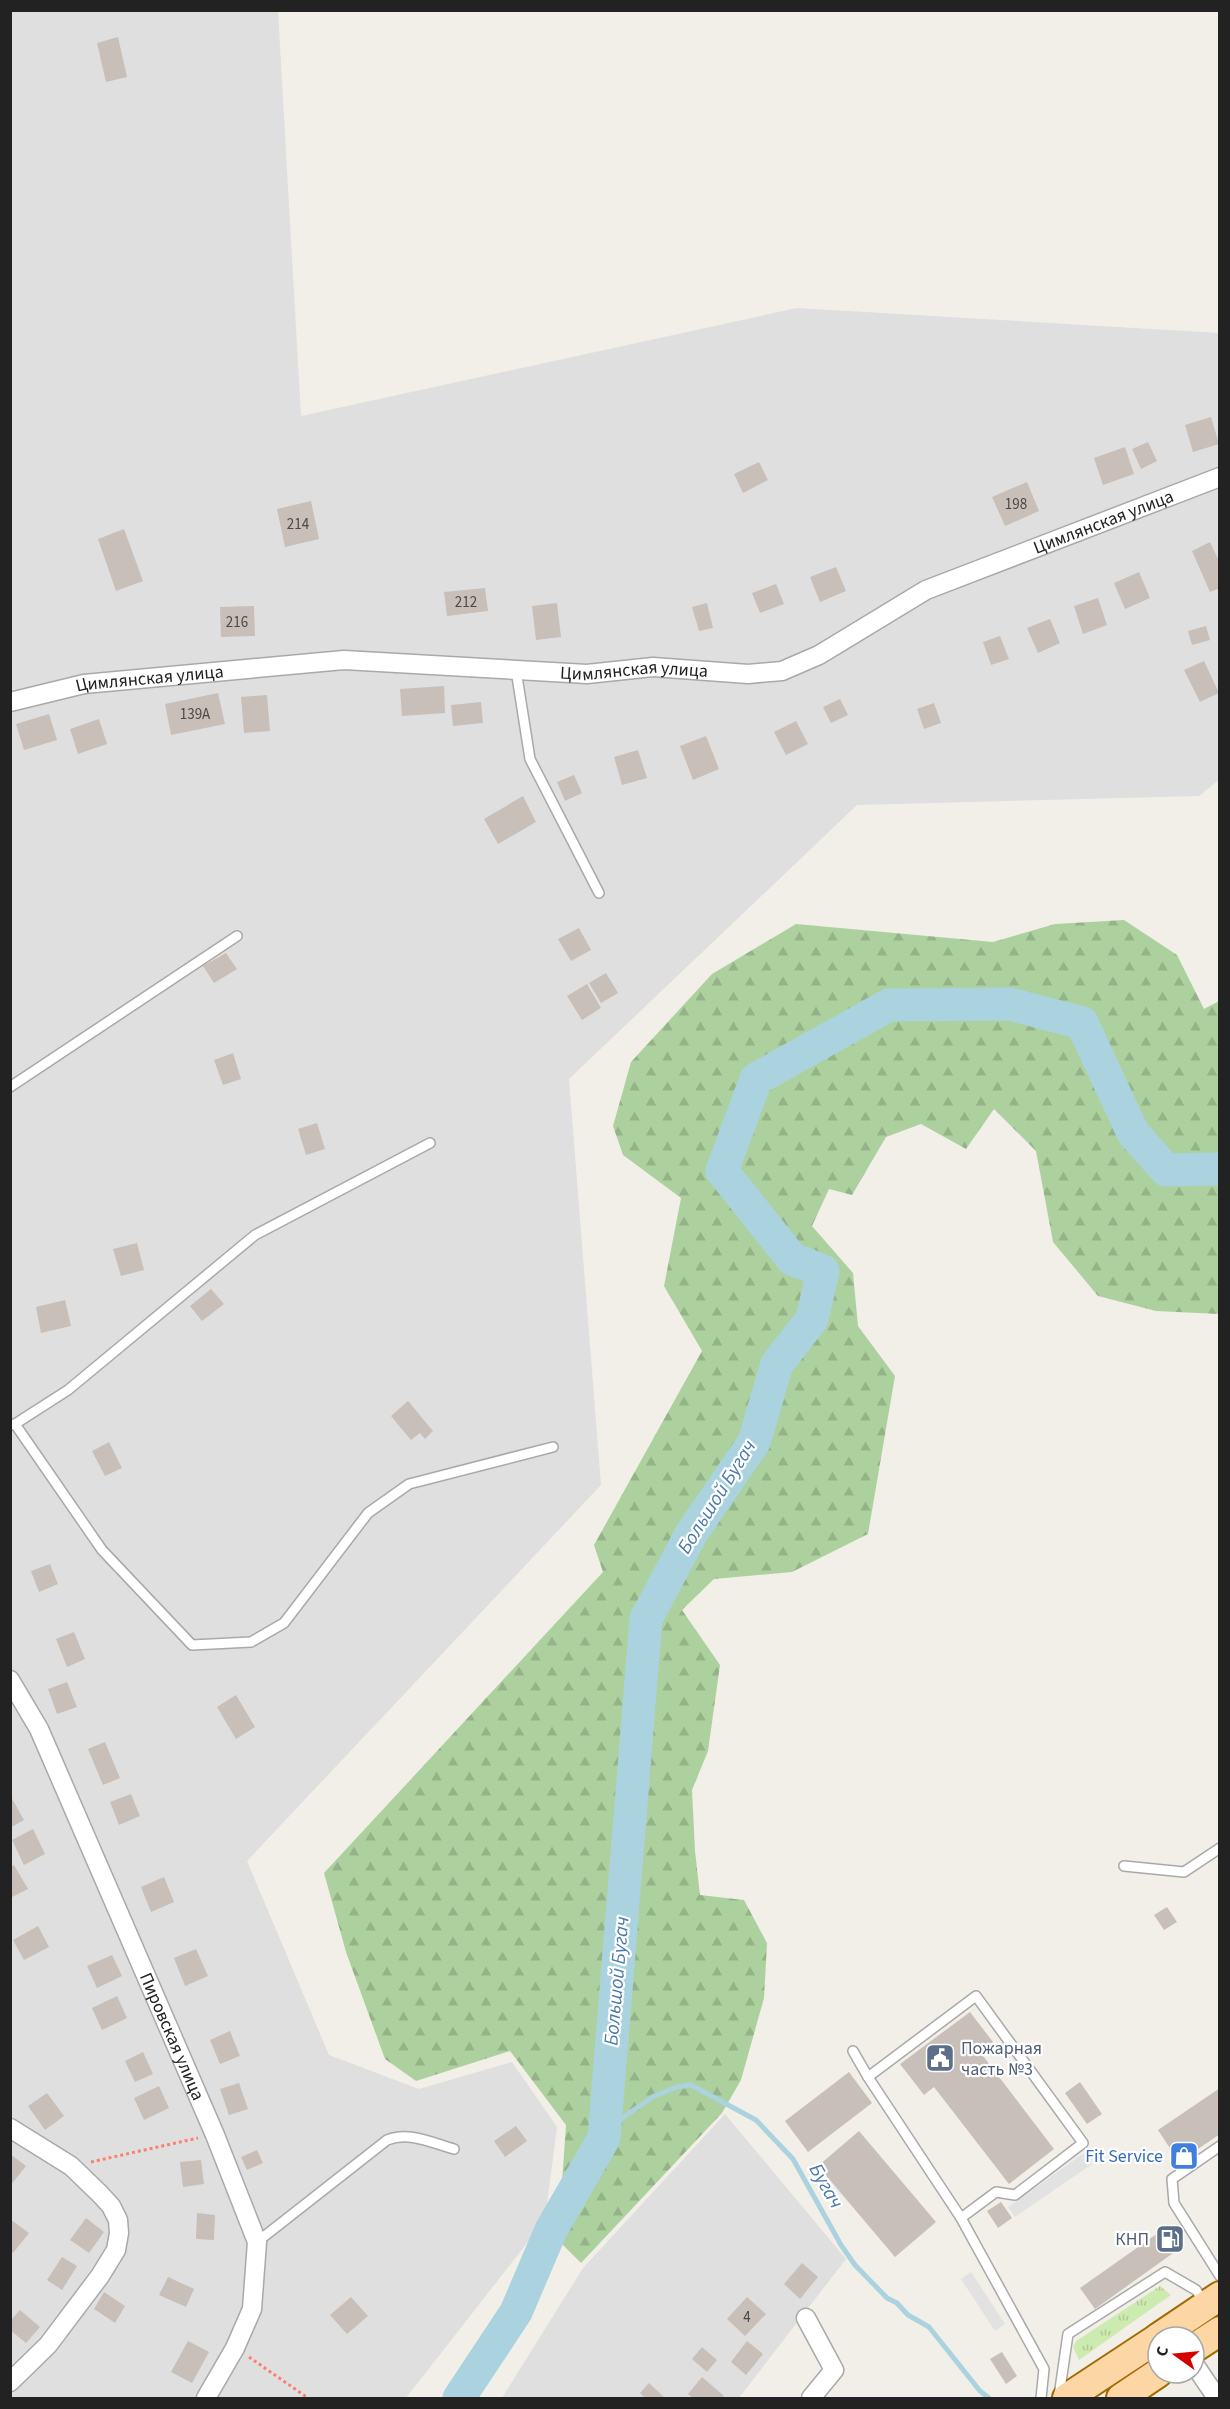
<svg xmlns="http://www.w3.org/2000/svg" width="1230" height="2409" font-family="'Source Sans 3',sans-serif">
	<style>
		.residential { fill: #e0dfdf }
		.grass { fill: url(#grass-tufts) }
		.forest { fill: url(#forest-firs) }
		.parking { fill: #e2e2e2 }
		.lines { fill: none; stroke-linecap: round; stroke-linejoin: round }
		.stream { stroke: #aad3df; stroke-width: 5 }
		.river { stroke: #aad3df; stroke-width: 33 }
		.building { fill: #c7bfb8 }
		.lane-casing { stroke: #a9a9a9; stroke-width: 12 }
		.street-casing { stroke: #a9a9a9; stroke-width: 21 }
		.primary-casing { stroke: #a06b00; stroke-width: 32 }
		.path { stroke: #fa8072; stroke-width: 3; stroke-dasharray: 3 3; stroke-linecap: butt }
		.lane { stroke: #fff; stroke-width: 9 }
		.street { stroke: #fff; stroke-width: 18 }
		.primary { stroke: #fcd6a4; stroke-width: 28 }
		.labels { text-anchor: middle; dominant-baseline: central; stroke-width: 4.5; stroke-linejoin: round; paint-order: stroke }
		.number-label { font-size: 15px; fill: #4b4948 }
		.street-label { font-size: 18px; fill: #222; stroke: #fff }
		.service-label { font-size: 18px; fill: #4e5e75; stroke: #fff; text-anchor: start }
		.shop-label { font-size: 18px; fill: #366cbe; stroke: #fff; text-anchor: end }
		.water-label { font-size: 20px; font-style: italic; fill: #4a7aab; stroke: #fff }
	</style>
	<defs>
		<pattern id="grass-tufts" width="24" height="20" patternUnits="userSpaceOnUse" patternTransform="scale(1.5)"><rect width="24" height="20" fill="#cdebb0"/><path d="M3 7l-1-3M5 7V3M7 7l1-3M15 17l-1-3M17 17v-4M19 17l1-3" fill="none" stroke="#b0c997"/></pattern>
		<pattern id="forest-firs" width="22" height="20" patternUnits="userSpaceOnUse" patternTransform="scale(1.5)"><rect width="22" height="20" fill="#add19e"/><path d="M5 1l3.5 6h-7zM16 11l3.5 6h-7z" fill="#95b388"/></pattern>
	</defs>
	<rect width="100%" height="100%" fill="#f2efe9"/>
	<g class="residential">
		<path d="M11 11H278L301 416 797 308 1219 333V780L1199 796 857 805 569 1079 601 1485 247 1861 329 2055 419 2089 512 2062 557 2127 545 2220 406 2398H11Z"/>
		<path d="M725 2114 846 2259 739 2398H502L583 2268Z"/>
	</g>
	<path class="grass" d="M1160 2286 1171 2295 1079 2360 1073 2347 1076 2341Z"/>
	<path class="forest" d="M1124 920 1177 955 1204 1009 1219 1001V1314L1156 1311 1098 1296 1053 1242 1036 1151 994 1109 966 1149 921 1124 886 1137 852 1195 829 1189 812 1226 853 1273 858 1326 895 1376 868 1534 792 1572 714 1579 682 1610 720 1665 708 1751 692 1790 695 1851 700 1895 744 1900 767 1943 764 1998 741 2080 722 2113 581 2263 558 2240 566 2125 510 2051 416 2081 385 2059 346 1952 324 1873 603 1572 594 1545 702 1351 664 1286 681 1198 623 1155 613 1126 631 1062 712 974 796 924 993 942 1055 924Z"/>
	<g class="parking">
		<path d="M1084 2153 1092 2164 1015 2217 1008 2207Z"/>
		<path d="M971 2272 1005 2324 995 2331 961 2279Z"/>
	</g>
	<g class="lines">
		<path class="stream" d="M604 2138 607 2130 615 2123 654 2096 677 2087 691 2085 756 2120 793 2159 841 2245 855 2265 887 2298 897 2303 908 2315 929 2327 980 2391 989 2398"/>
		<path class="river" d="M459 2398 516 2312 551 2230 604 2138 646 1619 691 1534 754 1442 777 1364 812 1319 823 1271 792 1259 722 1171 756 1079 889 1005 1010 1004 1082 1023 1133 1133 1166 1170 1220 1169"/>
	</g>
	<g class="building">
		<path d="M118 37 127 77 106 82 97 43Z"/>
		<path d="M1211 417 1219 444 1193 452 1185 425Z"/>
		<path d="M1148 442 1157 461 1141 469 1132 449Z"/>
		<path d="M1125 447 1134 474 1103 485 1094 458Z"/>
		<path d="M759 462 768 480 743 493 734 474Z"/>
		<path d="M1027 482 1039 511 1005 526 992 497Z"/>
		<path d="M311 501 319 539 285 547 277 509Z"/>
		<path d="M124 529 143 581 116 591 98 539Z"/>
		<path d="M1210 542 1220 563V588L1210 592 1192 551Z"/>
		<path d="M836 567 846 591 820 602 810 577Z"/>
		<path d="M1139 572 1150 598 1125 609 1114 583Z"/>
		<path d="M776 584 784 604 760 613 752 593Z"/>
		<path d="M485 588 488 611 447 616 444 592Z"/>
		<path d="M1098 598 1107 625 1083 634 1074 606Z"/>
		<path d="M557 603 561 637 536 640 532 606Z"/>
		<path d="M707 603 713 628 699 631 692 607Z"/>
		<path d="M254 606 255 636 221 637 220 607Z"/>
		<path d="M1050 619 1060 643 1038 653 1027 628Z"/>
		<path d="M1206 626 1210 640 1192 645 1188 631Z"/>
		<path d="M1000 636 1009 659 991 665 983 642Z"/>
		<path d="M1204 661 1219 693 1200 702 1184 670Z"/>
		<path d="M444 686 445 713 402 716 400 689Z"/>
		<path d="M218 693 225 724 171 735 165 704Z"/>
		<path d="M267 695 270 731 244 733 241 697Z"/>
		<path d="M840 699 848 715 831 723 823 707Z"/>
		<path d="M481 702 483 723 453 726 451 705Z"/>
		<path d="M934 703 941 723 924 729 917 709Z"/>
		<path d="M49 714 57 740 24 750 16 724Z"/>
		<path d="M99 719 107 744 78 754 70 729Z"/>
		<path d="M796 721 808 744 786 755 774 732Z"/>
		<path d="M706 736 719 769 693 780 680 746Z"/>
		<path d="M638 750 647 778 622 785 614 757Z"/>
		<path d="M574 775 582 793 565 801 557 782Z"/>
		<path d="M523 796 536 822 498 844 484 819Z"/>
		<path d="M579 928 591 950 571 961 558 939Z"/>
		<path d="M226 953 237 969 214 983 203 966Z"/>
		<path d="M606 973 618 993 601 1003 589 983Z"/>
		<path d="M587 984 601 1008 582 1020 567 996Z"/>
		<path d="M233 1053 241 1079 223 1085 214 1060Z"/>
		<path d="M317 1123 325 1149 306 1155 298 1129Z"/>
		<path d="M137 1243 144 1270 121 1276 113 1249Z"/>
		<path d="M211 1289 224 1304 202 1321 190 1306Z"/>
		<path d="M65 1300 71 1326 41 1333 36 1307Z"/>
		<path d="M408 1401 433 1431 425 1439 420 1433 411 1440 391 1416Z"/>
		<path d="M109 1442 122 1468 105 1476 92 1451Z"/>
		<path d="M50 1564 58 1584 39 1592 31 1571Z"/>
		<path d="M74 1632 85 1659 67 1667 56 1639Z"/>
		<path d="M67 1682 77 1707 57 1714 48 1689Z"/>
		<path d="M236 1695 255 1727 236 1739 217 1707Z"/>
		<path d="M105 1742 120 1778 103 1785 88 1749Z"/>
		<path d="M131 1794 140 1816 119 1825 110 1802Z"/>
		<path d="M10 1795 24 1820 10 1828Z"/>
		<path d="M33 1829 45 1854 24 1865 12 1840Z"/>
		<path d="M14 1865 28 1889 10 1898V1867Z"/>
		<path d="M164 1877 174 1902 151 1912 141 1887Z"/>
		<path d="M1167 1907 1177 1922 1164 1930 1154 1915Z"/>
		<path d="M38 1926 49 1947 24 1960 13 1940Z"/>
		<path d="M196 1949 208 1976 185 1986 174 1958Z"/>
		<path d="M112 1955 122 1976 97 1988 87 1966Z"/>
		<path d="M117 1996 127 2018 102 2030 92 2008Z"/>
		<path d="M970 2012 993 2042 980 2052 1054 2149 1009 2184 934 2087 924 2095 900 2064Z"/>
		<path d="M230 2031 240 2056 220 2064 210 2040Z"/>
		<path d="M143 2052 153 2074 135 2082 125 2061Z"/>
		<path d="M849 2072 872 2103 808 2152 785 2121Z"/>
		<path d="M1080 2082 1102 2114 1087 2124 1065 2093Z"/>
		<path d="M239 2083 248 2109 229 2115 220 2089Z"/>
		<path d="M159 2086 169 2108 144 2120 134 2098Z"/>
		<path d="M1220 2088V2134L1179 2162 1158 2130Z"/>
		<path d="M47 2093 64 2116 45 2130 28 2106Z"/>
		<path d="M516 2126 527 2141 505 2157 494 2141Z"/>
		<path d="M859 2131 936 2222 895 2257 818 2166Z"/>
		<path d="M257 2150 263 2163 247 2170 241 2157Z"/>
		<path d="M10 2154 26 2166 10 2186Z"/>
		<path d="M201 2160 204 2184 183 2187 180 2162Z"/>
		<path d="M1001 2202 1012 2218 998 2228 987 2211Z"/>
		<path d="M197 2213 215 2215 214 2240 196 2239Z"/>
		<path d="M86 2218 104 2232 89 2253 70 2240Z"/>
		<path d="M10 2219 29 2233 13 2253 10 2250Z"/>
		<path d="M1168 2226 1183 2246 1095 2309 1080 2288Z"/>
		<path d="M62 2257 77 2266 62 2290 47 2280Z"/>
		<path d="M802 2263 818 2277 800 2299 784 2284Z"/>
		<path d="M168 2277 194 2289 186 2307 159 2295Z"/>
		<path d="M104 2292 125 2306 115 2323 94 2309Z"/>
		<path d="M351 2297 368 2316 347 2334 330 2315Z"/>
		<path d="M747 2297 766 2314 745 2336 727 2319Z"/>
		<path d="M20 2310 40 2327 26 2343 10 2330V2321Z"/>
		<path d="M188 2341 209 2352 192 2383 171 2372Z"/>
		<path d="M747 2341 763 2354 746 2375 731 2362Z"/>
		<path d="M702 2347 717 2360 707 2372 692 2359Z"/>
		<path d="M1002 2352 1017 2376 1006 2384 990 2359Z"/>
		<path d="M702 2377 724 2396 721 2398H693L688 2394Z"/>
		<path d="M649 2383 665 2398H645L640 2393Z"/>
	</g>
	<g class="lines">
		<g class="lane-casing">
			<g id="lane">
				<path d="M516 670 530 759 599 893"/>
				<path d="M10 1087 237 936"/>
				<path d="M15 1424 102 1550 192 1645 251 1642 284 1623 368 1513 409 1484 553 1447"/>
				<path d="M10 1425 15 1424 68 1390 255 1235 430 1143"/>
				<path d="M1124 1866 1184 1872 1220 1848"/>
				<path d="M853 2051 868 2077 961 2218 1044 2369 1041 2398"/>
				<path d="M868 2077 976 1996 1083 2143 1015 2195 996 2192 961 2218"/>
				<path d="M1220 2146 1172 2179 1174 2203 1220 2276"/>
				<path d="M257 2242 387 2140C409 2131 432 2143 454 2149"/>
				<path d="M1059 2396 1068 2334 1165 2272 1196 2290 1205 2303"/>
			</g>
		</g>
		<g class="street-casing">
			<g id="street">
				<path id="s1" d="M10 702 84 684 344 660 587 674 653 667 748 674 782 671 819 655 926 590 1220 477"/>
				<path id="s2" d="M10 1680 39 1729 215 2135 257 2242 252 2309 235 2348 206 2398"/>
				<path d="M10 2128 71 2166 100 2194 111 2206 118 2220 119 2233 116 2250 100 2276 48 2345 10 2382"/>
				<path d="M806 2318 834 2370 811 2398"/>
				<path d="M1194 2364 1217 2398"/>
			</g>
		</g>
		<g class="primary-casing">
			<g id="primary">
				<path d="M1159 2337 1220 2296"/>
				<path d="M1194 2348 1220 2331"/>
				<path d="M1067 2398 1158 2338"/>
				<path d="M1121 2398 1158 2373"/>
			</g>
		</g>
		<g class="path">
			<path d="M91 2162 198 2138"/>
			<path d="M249 2357 308 2398"/>
		</g>
		<use href="#lane" class="lane"/>
		<use href="#street" class="street"/>
		<use href="#primary" class="primary"/>
	</g>
	<defs>
		<g id="civic-square" transform="scale(1.5)"><rect x="-9" y="-9" width="18" height="18" rx="4" fill="#5c6f8a" stroke="#fff"/><path d="M-.6-6.5H3V-4.5H.6V-3L4-1V1h2V6H-6V1h2V-1L-.6-3ZM-1.2 2.5V6h2.4V2.5Z" fill="#fff"/></g>
		<g id="shop-square" transform="scale(1.5)"><rect x="-9" y="-9" width="18" height="18" rx="4" fill="#3f7fe0" stroke="#fff"/><path d="M-5-2.5h2.3a2.7 3.5 0 0 1 5.4 0H5L5.5 6h-11ZM-1.5-2.5h3a1.5 2.3 0 0 0-3 0Z" fill="#fff"/></g>
		<g id="fuel-square" transform="scale(1.5)"><rect x="-9" y="-9" width="18" height="18" rx="4" fill="#5c6f8a" stroke="#fff"/><path d="M-5.5-6h7V0h2V4h1.3V-2.5L3-4.5l.8-.8L6-3V5H2.5V1h-1V6h-7ZM-4.2-4.7v3.2H.2V-4.7Z" fill="#fff"/></g>
	</defs>
	<g fill-rule="evenodd">
		<use href="#civic-square" x="940" y="2058"/>
		<use href="#shop-square" x="1184" y="2156"/>
		<use href="#fuel-square" x="1170" y="2239"/>
	</g>
	<g class="labels">
		<g class="number-label">
			<text x="1016" y="504">198</text>
			<text x="298" y="524">214</text>
			<text x="466" y="602">212</text>
			<text x="237" y="622">216</text>
			<text x="195" y="714">139А</text>
			<text x="747" y="2317">4</text>
		</g>
		<g class="street-label">
			<text stroke="none"><textPath href="#s1" startOffset="1132">Цимлянская улица</textPath></text>
			<text stroke="none"><textPath href="#s1" startOffset="628">Цимлянская улица</textPath></text>
			<text stroke="none"><textPath href="#s1" startOffset="142">Цимлянская улица</textPath></text>
			<text stroke="none"><textPath href="#s2" startOffset="392">Пировская улица</textPath></text>
		</g>
		<g class="service-label">
			<text x="961" y="2048">Пожарная<tspan x="961" dy="21">часть №3</tspan></text>
			<text x="1149" y="2239" text-anchor="end">КНП</text>
		</g>
		<g class="shop-label">
			<text x="1163" y="2156">Fit Service</text>
		</g>
		<g class="water-label">
			<text transform="translate(717 1497) rotate(-58)">Большой Бугач</text>
			<text transform="translate(617 1981) rotate(-85)">Большой Бугач</text>
			<text transform="translate(826 2186) rotate(60)">Бугач</text>
		</g>
	</g>
	<rect width="1230" height="2409" fill="none" stroke="#222222" stroke-width="24"/>
	<g transform="translate(1176 2355) rotate(285)"><circle r="28" fill="#ffffff" stroke="#a7a7a7" stroke-width="1.5"/>
	<path d="M0-4.5L10 22L0 15L-10 22Z" fill="#d40000"/>
	<text y="-9" font-size="16" font-weight="bold" text-anchor="middle" fill="#222222">С</text>
	</g>
</svg>
